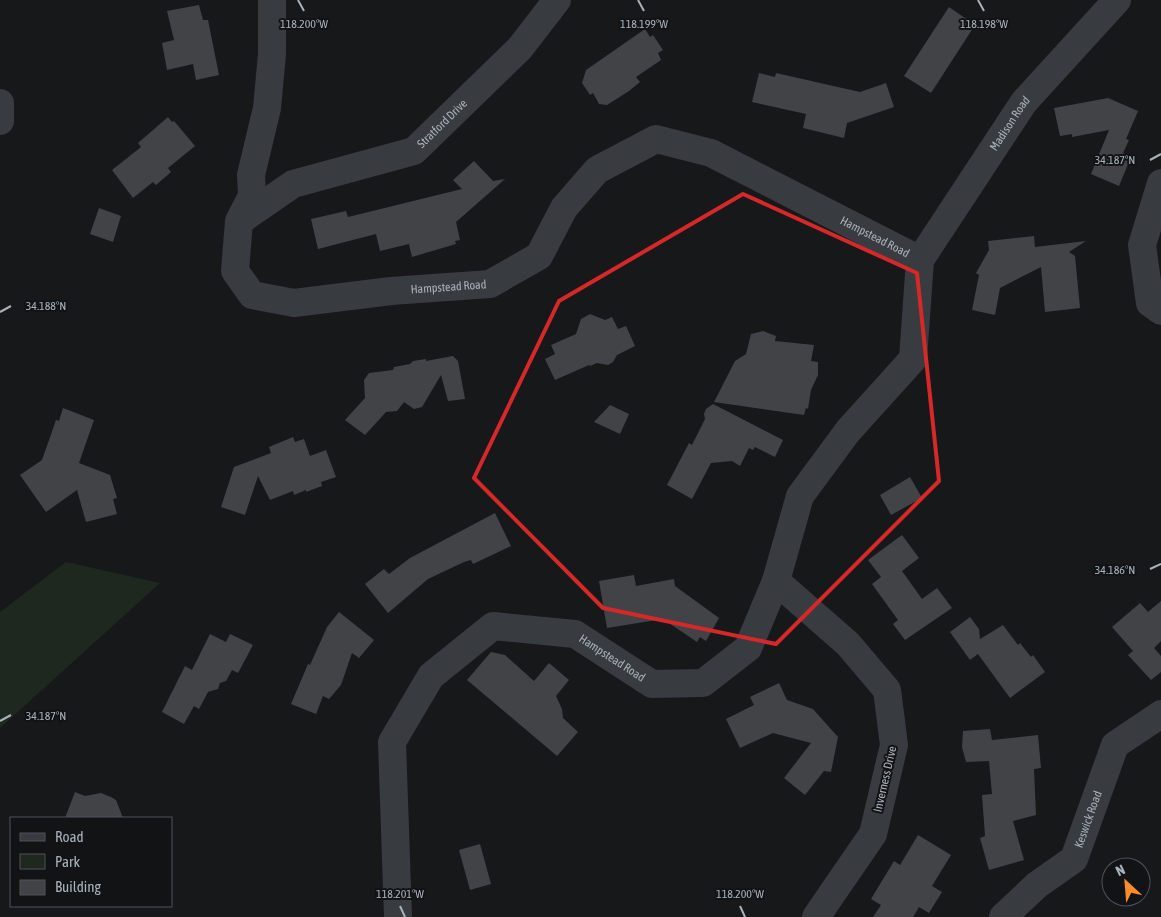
<svg xmlns="http://www.w3.org/2000/svg" width="1161" height="917" font-family="'Asap Condensed',sans-serif">
	<style>
		.green { fill: #1f281f }
		.building { fill: #414347 }
		.lines { fill: none; stroke-linecap: round; stroke-linejoin: round }
		.minor { stroke: #383b3f; stroke-width: 28 }
		.marked { fill: none; stroke: #d62828; stroke-width: 4; stroke-linejoin: round }
		.ticks { fill: none; stroke: #a8b2bb; stroke-width: 2 }
		.labels { text-anchor: middle; dominant-baseline: central; stroke-width: 4; stroke-linejoin: round; paint-order: stroke }
		.street-label { font-size: 12px; fill: #a8b2bb; stroke: #121315 }
		.ticks-label { font-size: 12px; text-anchor: middle; fill: #a8b2bb; stroke: #121315; stroke-width: 4; stroke-linejoin: round; paint-order: stroke }
	</style>
	<rect width="100%" height="100%" fill="#17181a"/>
	<path class="green" d="M66 562 160 583 0 728V612Z"/>
	<g class="building">
		<path d="M199 5 203 20H208L219 75 196 80 193 64 167 70 162 43 174 40 167 11Z"/>
		<path d="M949 7 975 25 931 93 904 76Z"/>
		<path d="M645 29 650 37 653 35 663 50 658 53 661 60 636 77 640 82 629 91 607 105 599 104 593 93 590 95 582 83 586 70Z"/>
		<path d="M759 73 775 77 776 73 860 92 886 83 894 107 847 123 844 138 803 128 806 114 752 102Z"/>
		<path d="M1108 98 1138 111 1126 139 1129 140 1123 153 1131 157 1119 186 1091 174 1109 130 1072 137V134L1060 136 1054 108Z"/>
		<path d="M168 117 172 122 174 121 195 146 168 168 171 172 156 185 153 182 133 198 112 170 141 147 138 143Z"/>
		<path d="M474 161 493 181 505 179 456 222 460 240 455 241 456 244 412 257 409 244 380 251 376 234 318 249 311 219 346 211 348 217 462 189 453 180Z"/>
		<path d="M99 208 121 216 113 242 90 234Z"/>
		<path d="M1034 236 1035 247 1086 241 1069 252 1075 256 1080 308 1045 312 1041 267 1000 288 995 315 972 310 979 275 976 273 989 250 988 241Z"/>
		<path d="M590 314 605 320 612 317 618 329 626 326 635 346 617 355 613 362 608 365 597 363 590 366 589 365 555 380 545 359 555 354 551 345 576 334 581 319Z"/>
		<path d="M763 331 776 336 775 341 814 345 811 361 818 362V375L811 390 808 409 806 408 804 415 714 402 735 361 746 354 751 334Z"/>
		<path d="M453 356 458 361 465 399 448 401 441 375 422 407 414 409 404 402 397 411 386 412 365 435 345 420 365 398 364 380 369 373 393 370 394 367 410 364 413 361 426 359V361Z"/>
		<path d="M713 404 783 440 775 457 755 447 753 450 749 448 740 466 732 461 711 463 692 499 667 485 689 443 692 445 705 419 704 414 706 409Z"/>
		<path d="M610 405 629 414 620 434 594 422Z"/>
		<path d="M63 408 94 420 79 463 110 475 117 498 113 499 117 514 86 522 77 490 46 512 20 475 42 460 56 420 59 421Z"/>
		<path d="M293 437 295 442 304 439 310 456 326 450 336 477 321 482 322 486 306 492V490L294 495 293 491 270 500 258 476 245 515 221 507 234 467 271 453 269 447Z"/>
		<path d="M910 477 922 498 891 515 880 495Z"/>
		<path d="M495 513 511 546 473 564 471 560 464 562 428 579 388 613 365 584 384 569 389 574 410 558Z"/>
		<path d="M902 535 919 558 902 571 922 599 937 588 952 608 905 640 893 624 898 620 872 584 881 577 868 560Z"/>
		<path d="M634 575 636 586 674 579 675 586 719 618 706 641 700 637 697 642 663 619 607 628 599 581Z"/>
		<path d="M1161 601V641L1154 648 1161 656V672L1151 680 1128 655 1133 651 1112 627 1140 603 1148 612Z"/>
		<path d="M339 612 374 640 359 658 352 653 341 685 329 699 323 696 316 714 291 704 308 664 310 665 327 627Z"/>
		<path d="M970 617 979 629 980 639 1003 625 1018 645 1020 643 1031 657 1033 655 1045 672 1010 698 978 654 970 660 950 632Z"/>
		<path d="M210 634 226 642 230 634 253 645 238 673 232 670 226 681 220 683 218 689 208 692 199 709 194 706 184 724 162 712 185 666 192 670Z"/>
		<path d="M491 652 505 655 534 681 549 663 569 680 556 696 562 709 563 718 578 732 557 756 467 680Z"/>
		<path d="M779 683 787 700 813 709 838 737 831 772 824 771 805 795 784 778 811 743 773 733 740 748 726 719 754 705 750 697Z"/>
		<path d="M990 729 992 740 1038 735 1041 768 1034 769 1036 815 1013 821 1024 860 989 870 980 838 985 836 982 795 992 794 989 761 966 762 962 747 963 731Z"/>
		<path d="M75 792 85 796 101 793 111 797 116 800 123 818H65Z"/>
		<path d="M918 835 951 855 932 886 942 892 929 913 919 907 913 917H873L881 905 871 899 894 861 900 865Z"/>
		<path d="M480 844 491 884 470 890 459 850Z"/>
	</g>
	<g class="lines">
		<g class="minor">
			<path id="s1" d="M272 0V54L267 108 251 175 252 196 239 221 235 271 252 295 294 303 391 291 490 284 539 256 564 208 597 170 656 139 711 153 920 260"/>
			<path d="M0 103V121"/>
			<path d="M1161 183 1142 245 1150 303 1161 311"/>
			<path id="s2" d="M241 220 293 184 414 151 520 48 557 0"/>
			<path d="M776 581 848 644 887 690 894 745 873 834 816 917"/>
			<path id="s3" d="M398 917 392 742 431 676 493 626 575 634 652 684 703 683 748 648 776 581 800 496 848 431 913 359 920 260 1024 102 1117 0"/>
			<path id="s4" d="M1003 917 1037 885 1074 859 1115 745 1161 714"/>
		</g>
	</g>
	<path class="marked" d="M743 194 917 273 939 481 776 644 603 608 474 478 559 301Z"/>
	<path class="ticks" d="M298 0 304 11M638 0 644 11M978 0 984 11M1150 160 1161 154M0 312 11 306M1150 569 1161 564M0 721 11 715M400 906 405 917M740 906 745 917"/>
	<g class="labels">
		<g class="street-label">
			<text stroke="none"><textPath href="#s2" startOffset="228">Stratford Drive</textPath></text>
			<text stroke="none"><textPath href="#s3" startOffset="1215">Madison Road</textPath></text>
			<text stroke="none"><textPath href="#s1" startOffset="1014">Hampstead Road</textPath></text>
			<text stroke="none"><textPath href="#s1" startOffset="504">Hampstead Road</textPath></text>
			<text stroke="none"><textPath href="#s3" startOffset="458">Hampstead Road</textPath></text>
			<text transform="translate(885 779) rotate(-77)">Inverness Drive</text>
			<text stroke="none"><textPath href="#s4" startOffset="134">Keswick Road</textPath></text>
		</g>
	</g>
	<g class="ticks-label">
		<text x="304" y="28">118.200°W</text>
		<text x="644" y="28">118.199°W</text>
		<text x="984" y="28">118.198°W</text>
		<text x="1115" y="164">34.187°N</text>
		<text x="46" y="310">34.188°N</text>
		<text x="1115" y="574">34.186°N</text>
		<text x="46" y="720">34.187°N</text>
		<text x="400" y="898">118.201°W</text>
		<text x="740" y="898">118.200°W</text>
	</g>
	<rect x="10" y="817" width="162" height="90" fill="#121315" stroke="#4e5357"/>
	<rect x="20" y="833" width="25" height="8" fill="#383b3f" stroke="#4e5357"/>
	<text x="55" y="842" font-size="15" fill="#a8b2bb">Road</text>
	<rect x="20" y="854" width="25" height="15" fill="#1f281f" stroke="#4e5357"/>
	<text x="55" y="867" font-size="15" fill="#a8b2bb">Park</text>
	<rect x="20" y="880" width="25" height="15" fill="#414347" stroke="#4e5357"/>
	<text x="55" y="892" font-size="15" fill="#a8b2bb">Building</text>
	<g transform="translate(1126 882) rotate(334)"><circle r="24" fill="#121315" stroke="#4e5357"/>
	<path d="M0-4L9 19L0 12L-9 19Z" fill="#ff8c2a"/>
	<text y="-8" font-size="14" font-weight="bold" text-anchor="middle" fill="#a8b2bb">N</text>
	</g>
</svg>
